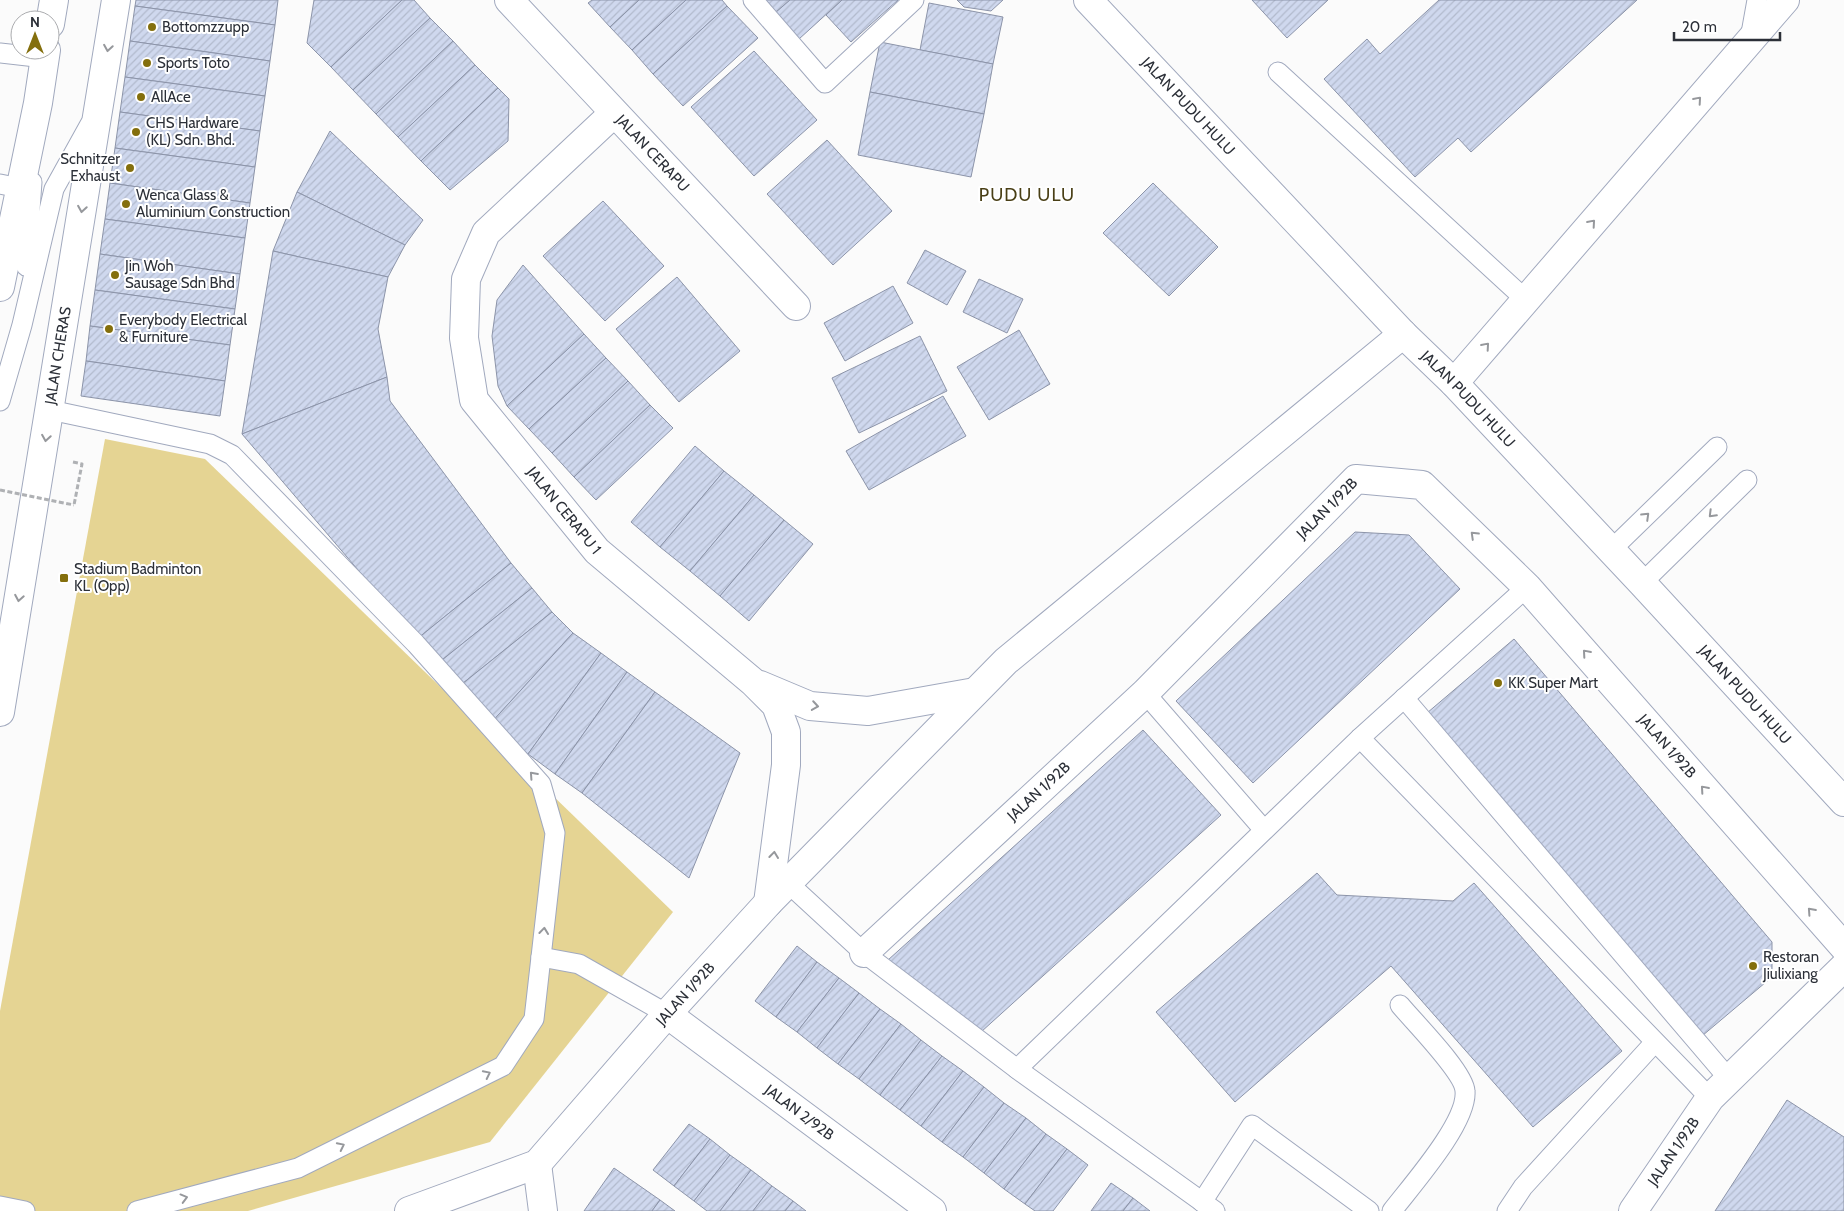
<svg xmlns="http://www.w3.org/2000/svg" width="1844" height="1211" font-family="Cabin,sans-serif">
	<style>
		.grass { fill: #e5d493 }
		.building { fill: url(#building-hatch); stroke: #8c94a9 }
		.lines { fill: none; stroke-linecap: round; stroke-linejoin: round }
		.service-casing { stroke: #a1a9be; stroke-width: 21 }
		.minor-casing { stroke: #a1a9be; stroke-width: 30 }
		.secondary-casing { stroke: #a1a9be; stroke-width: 30 }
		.path { stroke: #afb1b4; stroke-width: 3; stroke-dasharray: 5 2.5; stroke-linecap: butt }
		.service { stroke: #fff; stroke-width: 19 }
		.minor { stroke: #fff; stroke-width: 28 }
		.secondary { stroke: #fff; stroke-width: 28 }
		.path-bridge { stroke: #afb1b4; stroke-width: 3; stroke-dasharray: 5 2.5; stroke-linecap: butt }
		.oneway { stroke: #96989c }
		.poi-dot { fill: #846f0d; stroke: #fff; stroke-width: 2 }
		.labels { text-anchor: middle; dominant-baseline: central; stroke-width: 4; stroke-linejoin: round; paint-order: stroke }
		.poi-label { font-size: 15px; fill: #2c3038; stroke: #fff; text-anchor: start }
		.street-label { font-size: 15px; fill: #2c3038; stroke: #fff }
		.quarter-label { font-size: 18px; letter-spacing: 1px; fill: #493f16; stroke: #fff }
	</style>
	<defs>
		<pattern id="building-hatch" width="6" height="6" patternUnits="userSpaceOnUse" patternTransform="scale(1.25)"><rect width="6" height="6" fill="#cfd8ee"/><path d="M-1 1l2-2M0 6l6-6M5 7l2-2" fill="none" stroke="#b2bacd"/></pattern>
	</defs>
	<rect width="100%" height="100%" fill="#fbfbfb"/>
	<path class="grass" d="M105 439 205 459 673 912 490 1142 248 1211H9L0 1204V1011Z"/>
	<g class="building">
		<path d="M136 0H278L275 25 135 6Z"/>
		<path d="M314 0H402L331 67 307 43Z"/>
		<path d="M402 0H414L430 18 353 90 331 67Z"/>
		<path d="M592 0H639L610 27 588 3Z"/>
		<path d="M639 0H686L632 50 610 27Z"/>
		<path d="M686 0H722L727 6 653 74 632 50Z"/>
		<path d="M763 0H790L775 13Z"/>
		<path d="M790 0H842L799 39 775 13Z"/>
		<path d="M842 0H898L851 42 826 15Z"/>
		<path d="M957 0H1003L991 11 964 7Z"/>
		<path d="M1252 0H1328L1287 38Z"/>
		<path d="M1439 0H1637L1471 152 1458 138 1415 177 1324 79 1367 39 1380 54Z"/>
		<path d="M929 3 1003 17 993 64 920 50Z"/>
		<path d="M135 6 275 25 270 61 130 41Z"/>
		<path d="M727 6 758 38 683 106 653 74Z"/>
		<path d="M430 18 453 41 376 114 353 90Z"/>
		<path d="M130 41 270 61 265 96 125 77Z"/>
		<path d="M453 41 475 65 398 137 376 114Z"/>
		<path d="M880 42 993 64 984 114 870 92Z"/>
		<path d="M754 51 817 120 754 176 691 107Z"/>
		<path d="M475 65 498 88 421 161 398 137Z"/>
		<path d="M125 77 265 96 260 131 120 112Z"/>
		<path d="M498 88 509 99 508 141 450 190 421 161Z"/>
		<path d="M870 92 984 114 971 177 858 155Z"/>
		<path d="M120 112 260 131 255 167 115 148Z"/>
		<path d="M330 131 423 220 405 245 297 192Z"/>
		<path d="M827 140 892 211 833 265 767 194Z"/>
		<path d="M115 148 255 167 250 203 110 183Z"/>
		<path d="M110 183 250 203 245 238 105 219Z"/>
		<path d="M1153 183 1218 247 1169 296 1103 233Z"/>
		<path d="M297 192 405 245 388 277 273 251Z"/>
		<path d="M603 201 664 266 605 321 543 256Z"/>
		<path d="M105 219 245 238 240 274 100 254Z"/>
		<path d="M925 250 966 271 947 305 907 283Z"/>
		<path d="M273 251 388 277 378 329 387 377 242 434Z"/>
		<path d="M100 254 240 274 235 309 95 290Z"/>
		<path d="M523 265 584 334 507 406 498 386 492 336 497 300Z"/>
		<path d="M677 277 740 351 679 402 616 329Z"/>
		<path d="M979 279 1023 299 1007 333 963 312Z"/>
		<path d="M893 286 913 323 845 361 824 323Z"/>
		<path d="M95 290 235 309 230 345 90 326Z"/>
		<path d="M90 326 230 345 225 381 86 361Z"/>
		<path d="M1019 330 1050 384 989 420 957 367Z"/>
		<path d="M584 334 606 358 529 429 507 406Z"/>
		<path d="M920 336 947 391 859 433 832 378Z"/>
		<path d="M606 358 628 381 552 453 529 429Z"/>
		<path d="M86 361 225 381 220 416 81 396Z"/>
		<path d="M387 377 390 401 511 563 417 639 242 434Z"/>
		<path d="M628 381 650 405 574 477 552 453Z"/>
		<path d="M943 396 966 436 869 490 846 451Z"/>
		<path d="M650 405 673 428 596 500 574 477Z"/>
		<path d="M695 446 724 471 660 547 631 522Z"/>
		<path d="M724 471 754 495 690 571 660 547Z"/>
		<path d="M754 495 784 520 720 596 690 571Z"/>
		<path d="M784 520 813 544 749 621 720 596Z"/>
		<path d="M1355 532 1409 535 1460 589 1253 783 1176 701Z"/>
		<path d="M511 563 532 588 437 664 417 639Z"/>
		<path d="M532 588 552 612 457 688 437 664Z"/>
		<path d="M552 612 573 633 490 724 457 688Z"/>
		<path d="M573 633 601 653 528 754 490 724Z"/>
		<path d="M1514 639 1772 942V977L1702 1036 1427 713Z"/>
		<path d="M601 653 627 672 555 774 528 754Z"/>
		<path d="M627 672 655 692 582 793 555 774Z"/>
		<path d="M655 692 740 753 689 878 582 793Z"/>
		<path d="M1143 730 1221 815 981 1032 888 960Z"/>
		<path d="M1317 873 1337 895 1453 901 1474 883 1622 1051 1533 1127 1391 966 1235 1102 1156 1012Z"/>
		<path d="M797 946 817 962 776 1017 755 1001Z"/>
		<path d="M817 962 839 978 797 1032 776 1017Z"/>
		<path d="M839 978 859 993 817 1048 797 1032Z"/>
		<path d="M859 993 880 1009 838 1064 817 1048Z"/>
		<path d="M880 1009 901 1024 859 1079 838 1064Z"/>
		<path d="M901 1024 921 1040 880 1095 859 1079Z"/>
		<path d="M921 1040 942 1056 900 1110 880 1095Z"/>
		<path d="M942 1056 963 1071 921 1126 900 1110Z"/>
		<path d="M963 1071 984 1087 942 1142 921 1126Z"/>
		<path d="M984 1087 1004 1103 963 1157 942 1142Z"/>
		<path d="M1787 1100 1844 1137V1211H1715Z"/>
		<path d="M1004 1103 1026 1118 984 1173 963 1157Z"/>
		<path d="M1026 1118 1046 1134 1004 1189 984 1173Z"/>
		<path d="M689 1124 710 1139 674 1186 653 1170Z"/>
		<path d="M1046 1134 1067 1149 1025 1204 1004 1189Z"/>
		<path d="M710 1139 730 1155 694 1201 674 1186Z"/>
		<path d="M1067 1149 1088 1165 1053 1211H1035L1025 1204Z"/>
		<path d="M730 1155 751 1170 720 1211H707L694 1201Z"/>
		<path d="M614 1168 660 1200 652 1211H584Z"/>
		<path d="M751 1170 772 1186 753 1211H720Z"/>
		<path d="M1111 1183 1133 1198 1123 1211H1091Z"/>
		<path d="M772 1186 793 1201 785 1211H753Z"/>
		<path d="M1133 1198 1150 1211H1123Z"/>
		<path d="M660 1200 675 1211H652Z"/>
		<path d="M793 1201 806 1211H785Z"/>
	</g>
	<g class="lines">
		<g class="service-casing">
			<g id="service">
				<path d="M753 0 825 83 914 0"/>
				<path d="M1750 39 1757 0"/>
				<path d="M0 53 45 58"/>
				<path d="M1278 72 1526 300"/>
				<path d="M0 184 20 188"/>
				<path d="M26 266 32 182"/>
				<path d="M0 401 22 325 54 189 90 124"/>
				<path d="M50 410 210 444 232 455 416 644 541 784 555 833 534 1019 503 1066 298 1168 137 1211"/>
				<path d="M1611 550 1717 447"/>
				<path d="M1642 583 1747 480"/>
				<path d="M1145 693 1264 830"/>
				<path d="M1404 698 1729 1079"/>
				<path d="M1360 738 1710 1098"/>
				<path d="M788 883 864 953 1017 1069 1215 1211"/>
				<path d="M541 957 579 964 667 1014"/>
				<path d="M1017 1069 1360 738 1527 587"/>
				<path d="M1202 1202 1252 1125 1369 1211"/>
				<path d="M0 1206 25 1211"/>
				<path d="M1392 1211C1412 1185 1468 1122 1465 1091 1464 1072 1414 1022 1400 1005"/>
				<path d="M1507 1211 1523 1187 1655 1042"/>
			</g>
		</g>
		<g class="minor-casing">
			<g id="minor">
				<path id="s1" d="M509 0 796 306"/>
				<path id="s2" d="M1088 0 1403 334 1454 383 1642 583 1844 802"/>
				<path id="s3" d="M614 113 486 233 466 279 464 338 474 400 597 551 753 682 776 705 786 732V765L768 903"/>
				<path d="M1454 383 1785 0"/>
				<path d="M760 685 810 706 868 711 975 692"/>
				<path id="s4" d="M864 953 1145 693 1356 479 1422 485 1527 587 1844 947"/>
				<path id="s5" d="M667 1014 932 1211"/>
				<path d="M537 1164 543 1211"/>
				<path id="s6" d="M409 1211 537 1164 667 1014 768 903 1006 661 1403 334"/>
				<path id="s7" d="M1633 1211 1710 1098 1844 967"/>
			</g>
		</g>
		<g class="secondary-casing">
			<g id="secondary">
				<path d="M50 24 54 0"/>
				<path d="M0 287 38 103 46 50"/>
				<path id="s8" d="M0 712 116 0"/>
			</g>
		</g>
		<path class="path" d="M73 462 82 464 74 505"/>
		<use href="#service" class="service"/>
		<use href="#minor" class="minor"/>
		<use href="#secondary" class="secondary"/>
		<path class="path-bridge" d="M0 490 74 505"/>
	</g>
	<defs><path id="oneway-chevron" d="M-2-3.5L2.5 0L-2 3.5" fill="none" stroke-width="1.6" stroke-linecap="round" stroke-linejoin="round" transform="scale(1.25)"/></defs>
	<g class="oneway">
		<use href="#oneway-chevron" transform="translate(108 48) rotate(99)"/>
		<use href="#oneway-chevron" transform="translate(1698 100) rotate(-49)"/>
		<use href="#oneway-chevron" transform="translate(82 209) rotate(99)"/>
		<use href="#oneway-chevron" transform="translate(1592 223) rotate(-49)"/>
		<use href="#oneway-chevron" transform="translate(1486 346) rotate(-49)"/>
		<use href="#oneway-chevron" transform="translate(46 438) rotate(99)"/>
		<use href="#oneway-chevron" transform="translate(1712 514) rotate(135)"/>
		<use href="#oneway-chevron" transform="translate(1646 516) rotate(-44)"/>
		<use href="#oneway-chevron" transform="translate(1474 535) rotate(-136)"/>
		<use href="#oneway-chevron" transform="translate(19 598) rotate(100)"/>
		<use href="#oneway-chevron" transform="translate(1586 653) rotate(-131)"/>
		<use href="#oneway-chevron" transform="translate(815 706) rotate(9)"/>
		<use href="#oneway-chevron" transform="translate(533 775) rotate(-132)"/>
		<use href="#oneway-chevron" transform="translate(1704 789) rotate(-131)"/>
		<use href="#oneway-chevron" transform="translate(774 855) rotate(-83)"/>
		<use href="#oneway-chevron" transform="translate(1811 911) rotate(-132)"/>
		<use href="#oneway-chevron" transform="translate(544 931) rotate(-84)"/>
		<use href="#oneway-chevron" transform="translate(487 1074) rotate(-26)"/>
		<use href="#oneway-chevron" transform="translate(341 1146) rotate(-26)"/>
		<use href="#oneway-chevron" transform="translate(184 1198) rotate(-15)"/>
	</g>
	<g class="poi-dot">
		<circle cx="152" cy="27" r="5"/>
		<circle cx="147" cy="63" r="5"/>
		<circle cx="141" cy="97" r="5"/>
		<circle cx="136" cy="132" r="5"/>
		<circle cx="130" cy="168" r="5"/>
		<circle cx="126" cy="204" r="5"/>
		<circle cx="115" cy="275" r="5"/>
		<circle cx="109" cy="329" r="5"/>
		<rect x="59" y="573" width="10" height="10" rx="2.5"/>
		<circle cx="1498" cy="683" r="5"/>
		<circle cx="1753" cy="966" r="5"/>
	</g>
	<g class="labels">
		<g class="poi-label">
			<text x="162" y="27">Bottomzzupp</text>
			<text x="157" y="63">Sports Toto</text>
			<text x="151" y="97">AllAce</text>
			<text x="146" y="123">CHS Hardware<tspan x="146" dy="17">(KL) Sdn. Bhd.</tspan></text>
			<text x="120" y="159" text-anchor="end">Schnitzer<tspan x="120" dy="17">Exhaust</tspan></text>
			<text x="136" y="195">Wenca Glass &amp;<tspan x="136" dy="17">Aluminium Construction</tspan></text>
			<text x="125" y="266">Jin Woh<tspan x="125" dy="17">Sausage Sdn Bhd</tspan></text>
			<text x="119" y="320">Everybody Electrical<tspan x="119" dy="17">&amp; Furniture</tspan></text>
			<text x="74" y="569">Stadium Badminton<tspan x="74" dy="17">KL (Opp)</tspan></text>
			<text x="1508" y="683">KK Super Mart</text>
			<text x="1763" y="957">Restoran<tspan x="1763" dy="17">Jiulixiang</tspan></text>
		</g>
		<g class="street-label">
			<text stroke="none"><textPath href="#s2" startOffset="146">JALAN PUDU HULU</textPath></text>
			<text stroke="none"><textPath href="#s1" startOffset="210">JALAN CERAPU</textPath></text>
			<text stroke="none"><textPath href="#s8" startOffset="361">JALAN CHERAS</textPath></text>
			<text stroke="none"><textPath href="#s2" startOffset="551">JALAN PUDU HULU</textPath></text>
			<text stroke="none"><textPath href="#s3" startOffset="490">JALAN CERAPU 1</textPath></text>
			<text stroke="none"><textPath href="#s4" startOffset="642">JALAN 1/92B</textPath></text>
			<text stroke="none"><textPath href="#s2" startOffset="956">JALAN PUDU HULU</textPath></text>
			<text stroke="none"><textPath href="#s4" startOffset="1108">JALAN 1/92B</textPath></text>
			<text stroke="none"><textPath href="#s4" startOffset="238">JALAN 1/92B</textPath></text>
			<text stroke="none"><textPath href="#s6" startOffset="362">JALAN 1/92B</textPath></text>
			<text stroke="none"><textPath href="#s5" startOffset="165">JALAN 2/92B</textPath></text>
			<text stroke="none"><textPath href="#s7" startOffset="72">JALAN 1/92B</textPath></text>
		</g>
		<g class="quarter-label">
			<text x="1027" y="195">PUDU ULU</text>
		</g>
	</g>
	<g transform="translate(35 35)"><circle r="24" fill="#ffffff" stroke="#abacaf"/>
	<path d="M0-4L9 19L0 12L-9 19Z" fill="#846f0d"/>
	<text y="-8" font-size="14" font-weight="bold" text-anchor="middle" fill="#2c3038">N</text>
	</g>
	<path d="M1674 32v8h106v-8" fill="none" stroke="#2c3038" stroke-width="2.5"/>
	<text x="1682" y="32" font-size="15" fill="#2c3038" stroke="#ffffff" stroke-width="4" paint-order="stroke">20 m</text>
</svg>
